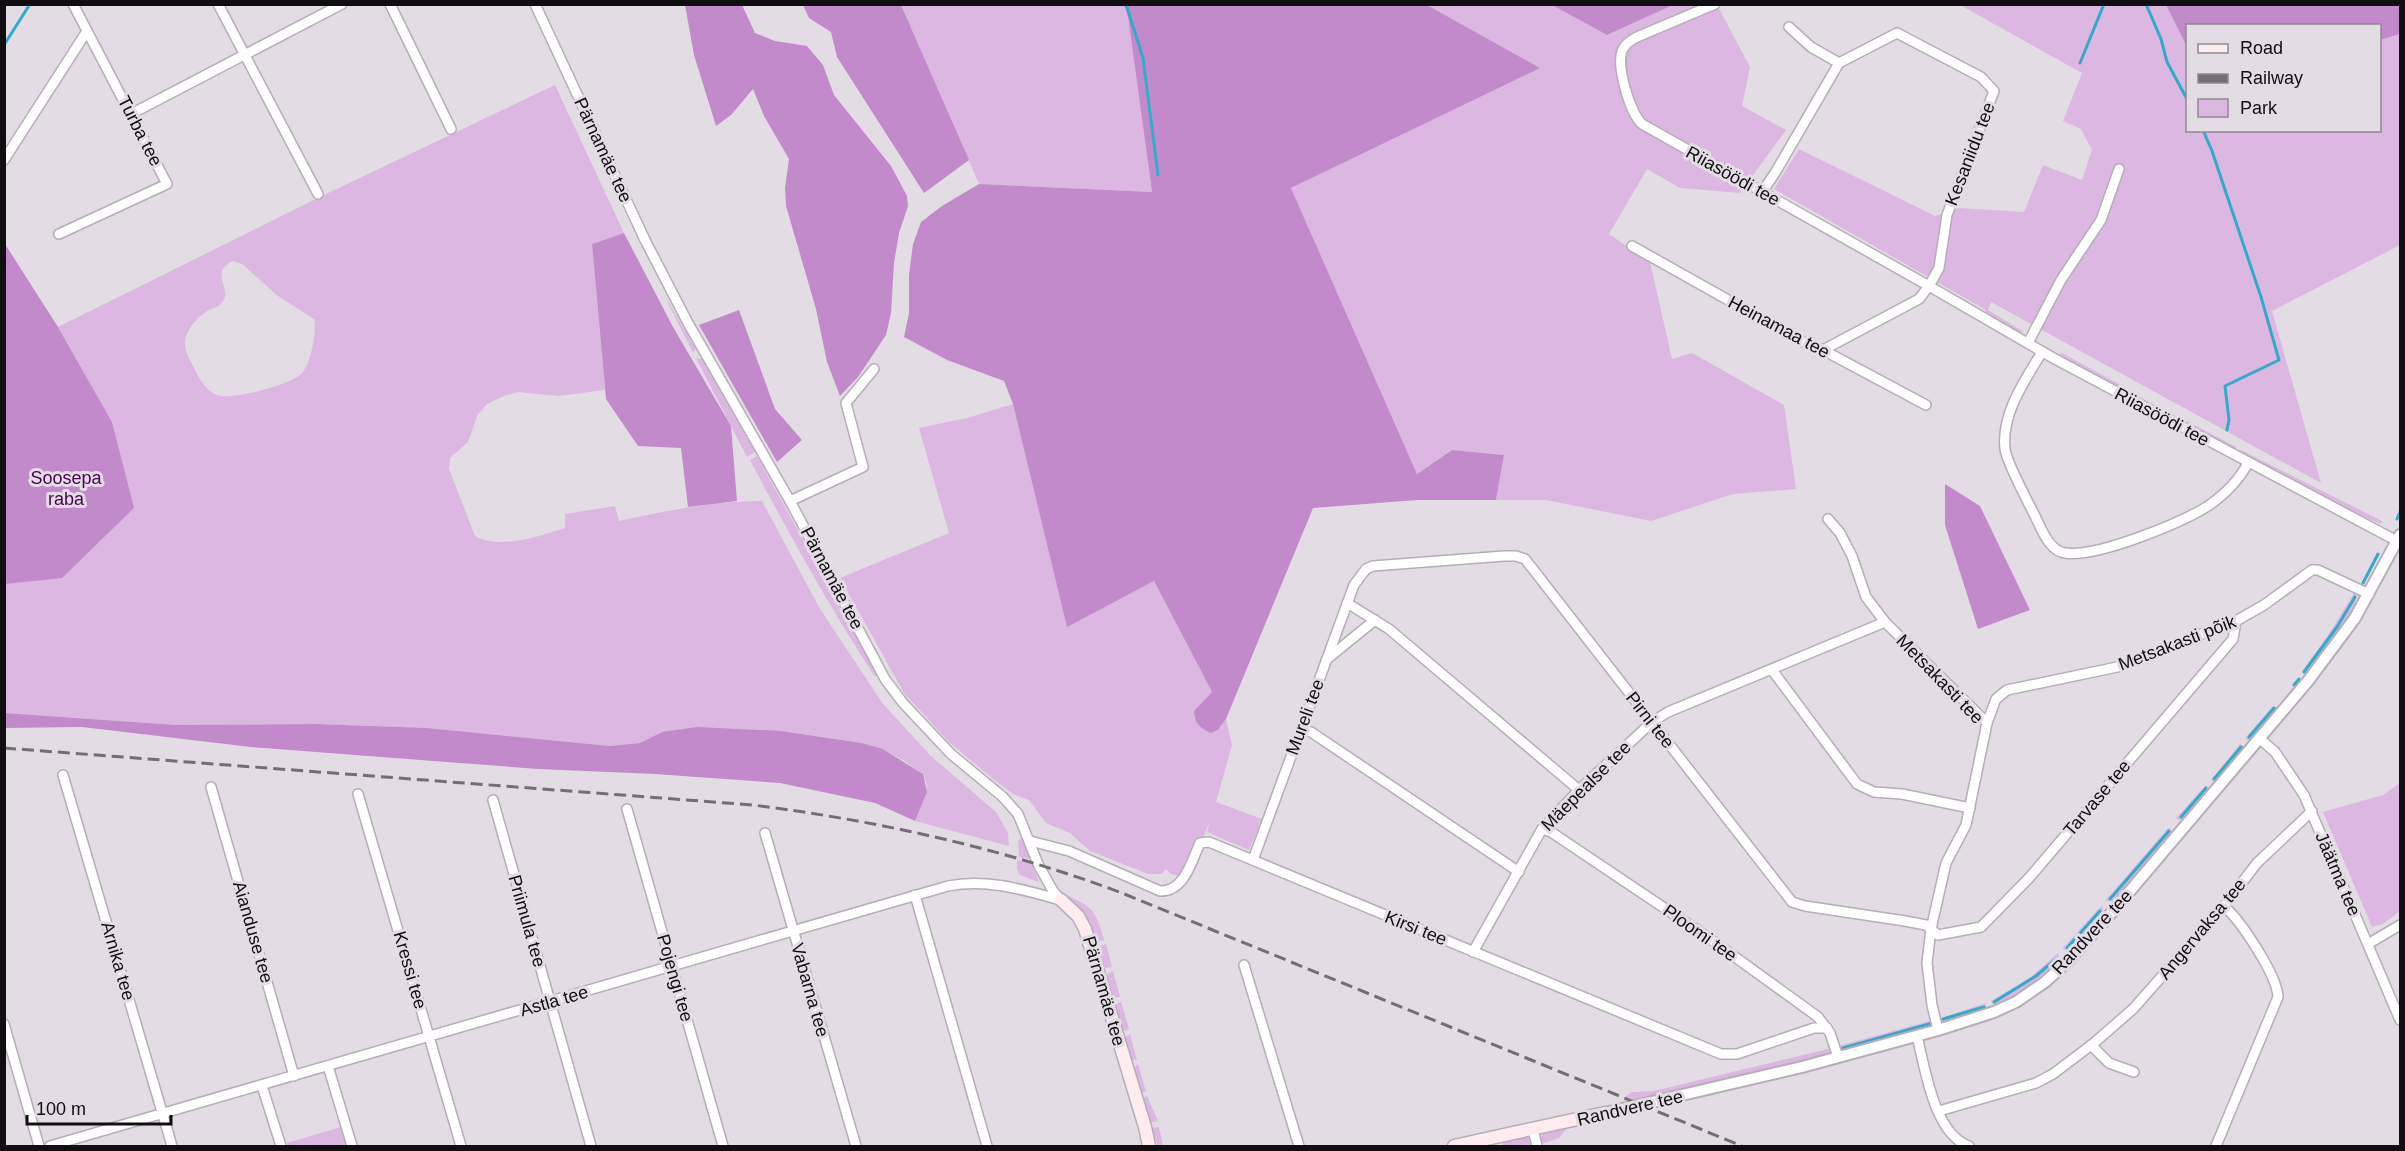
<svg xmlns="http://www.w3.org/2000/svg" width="2405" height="1151" font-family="Helvetica,sans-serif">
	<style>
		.green { fill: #dbb7e1; fill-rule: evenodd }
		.forest { fill: #c28acb }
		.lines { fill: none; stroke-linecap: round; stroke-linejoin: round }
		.stream { stroke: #33aac9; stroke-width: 3 }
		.minor-casing { stroke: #b5aeb6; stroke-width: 12 }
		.tertiary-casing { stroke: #b5aeb6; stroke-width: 14 }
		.secondary-casing { stroke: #b5aeb6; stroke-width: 15 }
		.minor { stroke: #fff; stroke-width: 9 }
		.tertiary { stroke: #fff; stroke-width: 10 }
		.secondary { stroke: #feecf1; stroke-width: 12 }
		.rail { stroke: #736e74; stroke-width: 3; stroke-dasharray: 12 6; stroke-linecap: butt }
		.labels { text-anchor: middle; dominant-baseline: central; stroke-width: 6; stroke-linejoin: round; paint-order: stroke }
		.street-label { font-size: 18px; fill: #100e11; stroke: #e4dce5 }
		.park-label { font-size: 18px; fill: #4b0256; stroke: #e4dce5 }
	</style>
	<rect width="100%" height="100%" fill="#e4dce5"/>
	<g class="green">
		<path d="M901 5H1124L1128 17 1152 192 979 184Z"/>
		<path d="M1427 5H1552L1607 35 1673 5H1717L1750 67 1742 106 1786 130 1740 193 1680 188 1647 169 1609 234 1650 262 1672 359 1692 353 1784 405 1796 489 1733 494 1651 521 1546 500H1496L1504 455 1452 450 1417 474 1291 188 1539 68Z"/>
		<path d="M1960 5H2166L2187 47 2188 130H2229L2230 132 2233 130H2380V40L2400 34V245L2272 311 2321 483 1991 302 1988 310 2024 332H2018L1985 313 1986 310 1774 189 1799 149 1935 216 1959 208 2024 212 2043 165 2082 180 2092 150 2081 129 2063 121 2082 73Z"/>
		<path d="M555 85 624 233 592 244 605 390 559 396 518 392 506 395 487 404 477 416 468 442 450 458 449 469 475 536C500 550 540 536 565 528V514L615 506 619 521C666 511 713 501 762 501L820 609 883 704 931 756 996 812 1008 833 1009 846 915 821 927 792 926 782 923 774 903 760 883 749 862 743 781 731 662 732 640 743 610 746 427 728 317 724 177 725 5 713 4 584 62 577 112 422 58 327 326 194ZM233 261 242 264 278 296 314 319C317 332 311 361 303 372 295 384 230 401 217 395 204 390 198 376 192 364 187 354 182 345 187 334 191 324 200 315 209 310 213 308 217 307 221 304 235 289 207 273 233 261Z"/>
		<path d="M663 293 696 349 693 353Z"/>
		<path d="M2060 352 2139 395 2134 397 2061 356Z"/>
		<path d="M696 358 702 359 755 452 747 457Z"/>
		<path d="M1013 404 1067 626 1154 581 1212 692 1194 711V718L1220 729 1226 719 1232 745 1216 802 1262 819 1249 850 1207 832 1210 821 1203 838 1197 839 1179 876 1171 874 1166 869 1162 874H1148L1090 851 1070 833 1046 823 1029 800 1013 794 992 778 950 743 904 693 840 578 949 533 919 428 967 418Z"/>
		<path d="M2183 419 2236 447 2235 450 2184 423Z"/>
		<path d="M2241 450 2382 521 2381 524 2350 511 2239 452Z"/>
		<path d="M757 456 877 675 875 677C829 606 789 534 750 460Z"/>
		<path d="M2354 593 2357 595C2356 613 2317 659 2305 675L2302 671 2327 637Z"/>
		<path d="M2273 706 2277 708 2250 740H2246V737Z"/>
		<path d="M2241 743 2244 749 2217 779 2212 781 2211 780Z"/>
		<path d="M2400 783V911L2383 924 2372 927 2323 812 2383 795Z"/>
		<path d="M2206 785 2208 790 2183 819 2178 820 2176 818Z"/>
		<path d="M2168 828H2170L2172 832 2119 894 2112 901H2105Z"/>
		<path d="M1020 839H1023L1030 859 1019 857 1018 841Z"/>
		<path d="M1017 860 1032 864 1039 882 1020 875 1017 869Z"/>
		<path d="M1057 889C1088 909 1093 899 1104 940L1096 942 1085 916Z"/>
		<path d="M2102 905 2103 912 2068 951 2062 949Z"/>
		<path d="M1106 944 1112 967 1106 968 1103 965 1098 950 1100 946Z"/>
		<path d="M2058 953 2060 960C2040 978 2020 993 1996 1005L1993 1004 1991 1001 2031 977Z"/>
		<path d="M1113 971 1120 997 1112 998 1105 976Z"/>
		<path d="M1121 1001 1129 1029 1125 1031 1120 1029 1114 1006Z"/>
		<path d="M1986 1003 1985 1009 1943 1023 1938 1019Z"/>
		<path d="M1933 1020 1931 1026 1842 1051 1838 1046Z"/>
		<path d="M1130 1034 1137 1060 1129 1059 1123 1039Z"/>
		<path d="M1832 1048 1831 1054 1637 1102 1625 1097 1632 1092 1654 1091Z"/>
		<path d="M1138 1064 1146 1092H1138L1132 1070Z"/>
		<path d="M1147 1096 1158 1121 1148 1123 1141 1100Z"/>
		<path d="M341 1127 346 1146H288L287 1143Z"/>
		<path d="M1159 1127 1163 1146H1158L1151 1128Z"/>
		<path d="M1568 1127 1559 1138 1541 1144V1137L1545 1132Z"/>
		<path d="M1524 1137 1530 1138 1534 1146H1503L1502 1142Z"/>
	</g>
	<g class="forest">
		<path d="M685 5H742L755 33 775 41 807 46 823 65 834 95 891 166 907 196 908 206 899 233 894 263 891 313 886 335 858 377 840 396 827 362 816 309 786 206 785 188 789 159 764 116 753 89 731 115 716 126 694 55Z"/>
		<path d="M803 5H901L969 160 924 193 837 57 831 32 809 18Z"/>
		<path d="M1124 5H1427L1540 68 1291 188 1417 474 1452 450 1504 455 1496 500H1417L1313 508 1226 719 1219 729 1211 733C1201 729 1194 723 1194 711L1212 692 1154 581 1067 627 1013 404 1004 381 947 360 904 337 909 313V275L913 244 921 222 942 206 979 184 1152 192 1128 17Z"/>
		<path d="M1552 5H1673L1607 35Z"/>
		<path d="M2166 5H2400V34L2380 40V26H2188L2187 47Z"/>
		<path d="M624 233 673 327 731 426 737 501 688 507 681 448 638 446 606 399 592 244Z"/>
		<path d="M5 244 58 327 112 422 134 508 62 578 5 584Z"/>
		<path d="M739 310 775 409 802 440 777 462 699 325Z"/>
		<path d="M1945 484 1980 506 2030 610 1978 629 1945 525Z"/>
		<path d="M5 713 177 725 317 724 427 728 610 746 640 743 662 732 697 727 781 731 862 743 883 749 923 774 927 792 915 821 875 803 780 783 655 774 538 769 251 747 82 727 5 728Z"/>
	</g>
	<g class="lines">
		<g class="stream">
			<path d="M1126 4 1143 58 1158 175"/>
			<path d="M2146 4 2161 39 2167 62 2188 101"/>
			<path d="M4 45 30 4"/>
			<path d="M2080 63 2104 4"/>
			<path d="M2203 130 2212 151 2261 297 2279 360 2225 386 2229 420 2227 430"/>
			<path d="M2397 519 2400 512"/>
			<path d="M2363 583 2378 554"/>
			<path d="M2304 672 2337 627 2355 597"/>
			<path d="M2294 685 2299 679"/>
			<path d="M2249 737 2274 708"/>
			<path d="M2214 779 2241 747"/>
			<path d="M2181 817 2206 788"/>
			<path d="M2110 899 2169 831"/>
			<path d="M2067 948 2100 911"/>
			<path d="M1994 1002 2036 976 2056 959"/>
			<path d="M1943 1019 1984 1007"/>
			<path d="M1843 1048 1929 1024"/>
		</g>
		<g class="minor-casing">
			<g id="minor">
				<path d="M218 4 318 194"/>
				<path d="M390 4 451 129"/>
				<path d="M535 4 645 240 688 323 790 501 885 679 903 703 951 754 1003 797 1018 814 1038 864 1053 891 1061 900"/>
				<path d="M1715 4 1637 37C1631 40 1626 43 1623 49 1615 64 1630 113 1642 124L1929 286 2055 359 2397 541"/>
				<path d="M1789 27 1811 47 1839 63"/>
				<path d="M131 114 342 4"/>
				<path d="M4 160 87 31"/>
				<path d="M1762 192 1775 173 1839 63 1897 33 1981 77 1994 91 1947 215 1939 268 1929 286 1919 299 1823 350"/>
				<path d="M59 234 167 184 73 4"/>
				<path d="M1632 246 1803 342 1823 350 1926 405"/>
				<path d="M2028 343 2061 280 2101 220 2119 169"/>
				<path d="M2042 352C2025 380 2001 414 2005 449 2006 461 2028 502 2035 516 2041 528 2049 551 2065 553 2096 558 2181 523 2208 506 2224 495 2239 480 2248 463"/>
				<path d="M790 501 863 467 846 403 874 369"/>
				<path d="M1828 519 1840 533 1852 556 1866 597 1885 622 1987 723 1966 825 1946 863 1931 929 1927 963 1932 1005 1938 1030"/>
				<path d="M1347 603 1389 629 1579 790"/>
				<path d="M1327 659 1375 620"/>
				<path d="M1772 670 1857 784 1874 792 1902 794 1970 808"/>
				<path d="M1987 723 1996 699 2007 690 2122 666 2159 652 2204 633 2236 621 2264 605 2312 570H2318L2369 594"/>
				<path d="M1301 729 1311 732 1519 872"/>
				<path d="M2259 738 2275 752 2304 795 2400 1020"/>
				<path d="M63 775 172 1146"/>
				<path d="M211 787 294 1076"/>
				<path d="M358 794 461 1146"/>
				<path d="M493 800 591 1146"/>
				<path d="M627 809 723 1146"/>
				<path d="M1542 829 1551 832 1706 936 1818 1017 1830 1033 1838 1057"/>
				<path d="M765 833 856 1146"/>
				<path d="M1030 841 1069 851 1160 891C1185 891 1191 862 1200 843L1209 842 1721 1054H1737L1814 1028H1827"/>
				<path d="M1253 860 1354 585 1366 569 1373 566 1504 556H1516L1525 559 1792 902 1805 906 1905 921 1926 925 1938 935 1981 927 2029 878 2233 639 2236 621"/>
				<path d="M915 895 987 1146"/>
				<path d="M2368 944 2400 925"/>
				<path d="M1473 952 1542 829 1579 790 1652 722 1668 712 1885 622"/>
				<path d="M1244 965 1299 1146"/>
				<path d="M4 1024 39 1146"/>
				<path d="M1917 1036C1925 1068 1934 1134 1969 1146"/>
				<path d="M2091 1045 2109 1063 2134 1072"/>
				<path d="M328 1066 352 1146"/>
				<path d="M262 1086 281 1146"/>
				<path d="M1939 1111 2036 1083 2053 1074 2094 1043 2133 1009 2224 906 2257 863 2312 811"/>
				<path d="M1533 1129 1537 1146"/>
				<path d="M50 1146 948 886C986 878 1024 890 1061 900"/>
				<path d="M2216 1146 2278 997C2277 975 2241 921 2224 906"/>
			</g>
		</g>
		<g class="tertiary-casing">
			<path id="tertiary" d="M1605 1113 1802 1067 1938 1030 1994 1012 2016 1002 2045 982 2069 960 2113 911 2308 681 2355 618 2400 535"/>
		</g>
		<g class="secondary-casing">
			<g id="secondary">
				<path d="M1061 900 1078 916 1085 929 1145 1127 1149 1146"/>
				<path d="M1454 1146 1605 1113"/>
			</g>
		</g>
		<use href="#minor" class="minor"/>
		<use href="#tertiary" class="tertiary"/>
		<use href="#secondary" class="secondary"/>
		<path class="rail" d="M4 748 753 805C879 821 1002 848 1122 893L1742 1146"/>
	</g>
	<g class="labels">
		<g class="street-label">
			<text transform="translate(140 131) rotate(63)">Turba tee</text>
			<text transform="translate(603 150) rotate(65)">Pärnamäe tee</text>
			<text transform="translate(1970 154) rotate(-69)">Kesaniidu tee</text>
			<text transform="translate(1733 176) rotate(29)">Riiasöödi tee</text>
			<text transform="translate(1779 327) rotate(28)">Heinamaa tee</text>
			<text transform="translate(2162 417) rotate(28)">Riiasöödi tee</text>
			<text transform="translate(832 578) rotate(62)">Pärnamäe tee</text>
			<text transform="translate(2177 643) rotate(-21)">Metsakasti põik</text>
			<text transform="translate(1940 679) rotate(46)">Metsakasti tee</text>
			<text transform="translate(1305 717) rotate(-70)">Mureli tee</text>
			<text transform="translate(1650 720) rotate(52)">Pirni tee</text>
			<text transform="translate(1586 786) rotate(-45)">Mäepealse tee</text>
			<text transform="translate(2097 798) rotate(-50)">Tarvase tee</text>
			<text transform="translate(2338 874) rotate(67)">Jäätma tee</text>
			<text transform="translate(527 921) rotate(74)">Priimula tee</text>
			<text transform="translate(1416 928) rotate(22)">Kirsi tee</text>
			<text transform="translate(2202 929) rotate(-50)">Angervaksa tee</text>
			<text transform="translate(253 932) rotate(74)">Aianduse tee</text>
			<text transform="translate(2092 932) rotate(-47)">Randvere tee</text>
			<text transform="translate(1700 933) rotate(35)">Ploomi tee</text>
			<text transform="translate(118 961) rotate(74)">Arnika tee</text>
			<text transform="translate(410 970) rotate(74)">Kressi tee</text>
			<text transform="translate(675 978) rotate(74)">Pojengi tee</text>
			<text transform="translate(810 990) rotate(74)">Vabarna tee</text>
			<text transform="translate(1104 991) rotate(74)">Pärnamäe tee</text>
			<text transform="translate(554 1001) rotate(-16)">Astla tee</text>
			<text transform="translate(1630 1108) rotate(-13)">Randvere tee</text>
		</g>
		<g class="park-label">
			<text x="66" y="478">Soosepa<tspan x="66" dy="21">raba</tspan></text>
		</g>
	</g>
	<rect width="2405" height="1151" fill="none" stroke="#100e11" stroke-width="12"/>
	<rect x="2186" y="24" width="195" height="108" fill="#e4dce5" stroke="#8f8a90" stroke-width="1.5"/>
	<rect x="2198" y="44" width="30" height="9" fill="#feecf1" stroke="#8f8a90" stroke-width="1.5"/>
	<text x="2240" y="54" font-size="18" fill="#100e11">Road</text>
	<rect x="2198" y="74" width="30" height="9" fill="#736e74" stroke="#8f8a90" stroke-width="1.5"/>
	<text x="2240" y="84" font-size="18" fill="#100e11">Railway</text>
	<rect x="2198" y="99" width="30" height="18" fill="#dbb7e1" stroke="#8f8a90" stroke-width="1.5"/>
	<text x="2240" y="114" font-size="18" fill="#100e11">Park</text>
	<path d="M27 1115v9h144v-9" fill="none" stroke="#100e11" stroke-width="3"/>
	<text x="36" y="1115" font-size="18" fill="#100e11" stroke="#e4dce5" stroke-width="4.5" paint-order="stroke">100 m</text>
</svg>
